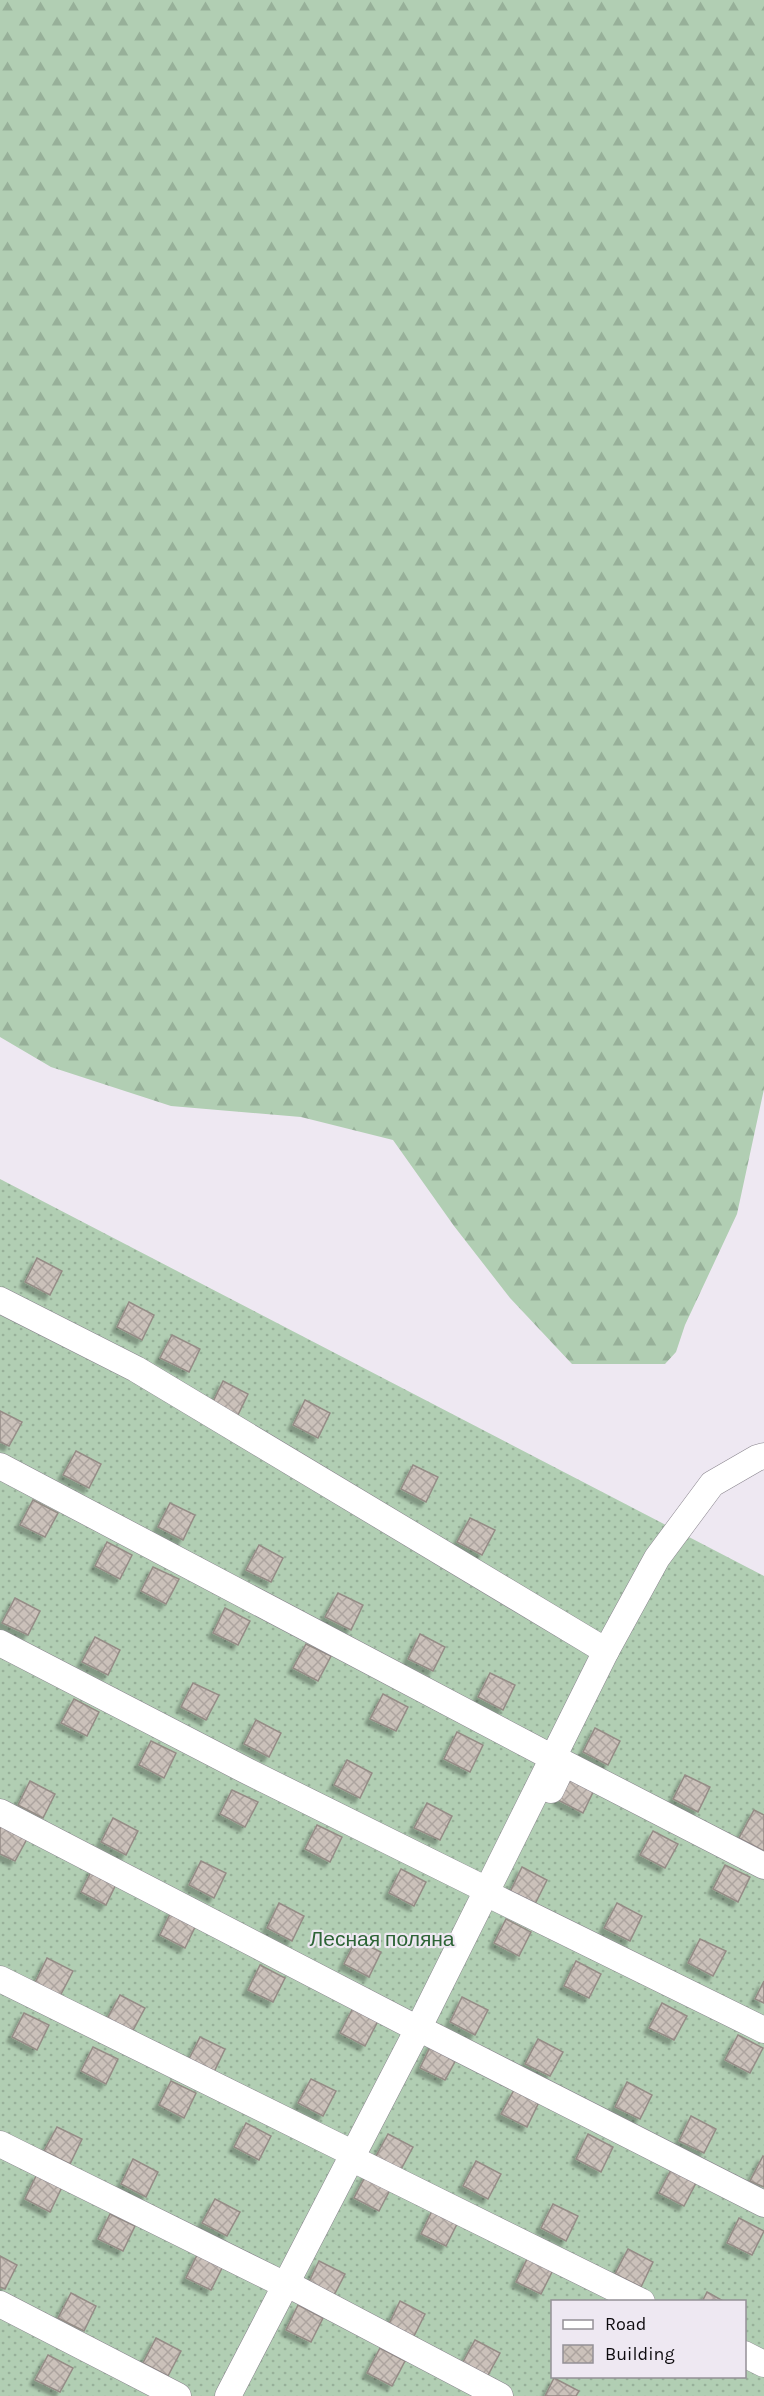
<svg xmlns="http://www.w3.org/2000/svg" width="764" height="2396" font-family="Karla,sans-serif">
	<style>
		.grass { fill: url(#grass-dots); fill-rule: evenodd }
		.forest { fill: url(#forest-firs) }
		.building { fill: url(#building-cross-hatch); stroke: #958c86; stroke-width: 1.5; filter: url(#shadow) }
		.lines { fill: none; stroke-linecap: round; stroke-linejoin: round }
		.minor-casing { stroke: #89848d; stroke-width: 27 }
		.minor { stroke: #fff; stroke-width: 26 }
		.labels { text-anchor: middle; dominant-baseline: central; stroke-width: 4.5; stroke-linejoin: round; paint-order: stroke }
		.park-label { font-size: 21px; fill: #2d6436; stroke: #eee8f2 }
	</style>
	<defs>
		<pattern id="grass-dots" width="8" height="8" patternUnits="userSpaceOnUse" patternTransform="scale(1.5)"><rect width="8" height="8" fill="#b1ceb3"/><path d="M2 2h.1M6 6h.1" fill="none" stroke="#97b099" stroke-width="1.8" stroke-linecap="round"/></pattern>
		<pattern id="forest-firs" width="22" height="20" patternUnits="userSpaceOnUse" patternTransform="scale(1.5)"><rect width="22" height="20" fill="#b1ceb3"/><path d="M5 1l3.5 6h-7zM16 11l3.5 6h-7z" fill="#97b099"/></pattern>
		<pattern id="building-cross-hatch" width="8" height="8" patternUnits="userSpaceOnUse" patternTransform="scale(1.5)"><rect width="8" height="8" fill="#cbc1ba"/><path d="M0 0l8 8M0 8l8-8" fill="none" stroke="#ada49f"/></pattern>
		<filter id="shadow"><feDropShadow dx="-5" dy="5" stdDeviation="1.5" flood-color="#0004"/></filter>
	</defs>
	<rect width="100%" height="100%" fill="#eee8f2"/>
	<path class="grass" d="M0 1179 764 1576V2396H0ZM552 2302H744V2376H552Z"/>
	<path class="forest" d="M0 0H764V1089L737 1214 685 1325 676 1352 665 1364H572L510 1298 454 1226 393 1140 301 1117 171 1106 51 1067 0 1037Z"/>
	<g class="building">
		<path d="M37 1258 62 1271 50 1295 25 1282Z"/>
		<path d="M129 1302 154 1315 142 1340 117 1327Z"/>
		<path d="M172 1335 200 1349 189 1372 160 1358Z"/>
		<path d="M223 1381 248 1394 236 1419 211 1406Z"/>
		<path d="M305 1400 330 1413 318 1438 293 1425Z"/>
		<path d="M0 1411 22 1422 9 1446 0 1442Z"/>
		<path d="M76 1451 101 1464 89 1488 63 1475Z"/>
		<path d="M413 1465 438 1477 426 1502 401 1489Z"/>
		<path d="M33 1500 58 1513 45 1537 20 1525Z"/>
		<path d="M170 1503 195 1515 183 1540 158 1527Z"/>
		<path d="M470 1518 495 1530 482 1555 457 1542Z"/>
		<path d="M107 1542 132 1555 120 1579 95 1566Z"/>
		<path d="M259 1545 283 1558 271 1582 246 1570Z"/>
		<path d="M153 1567 179 1579 166 1604 141 1591Z"/>
		<path d="M338 1593 363 1605 351 1630 325 1617Z"/>
		<path d="M15 1598 40 1611 28 1635 2 1623Z"/>
		<path d="M225 1608 250 1621 238 1645 213 1633Z"/>
		<path d="M420 1634 445 1647 433 1671 408 1659Z"/>
		<path d="M95 1637 120 1650 108 1675 82 1662Z"/>
		<path d="M306 1644 331 1656 318 1681 293 1668Z"/>
		<path d="M490 1673 515 1685 503 1710 478 1697Z"/>
		<path d="M193 1683 219 1695 206 1720 181 1707Z"/>
		<path d="M383 1694 408 1707 396 1731 370 1719Z"/>
		<path d="M74 1699 99 1712 87 1736 61 1723Z"/>
		<path d="M256 1720 281 1733 269 1757 244 1744Z"/>
		<path d="M595 1728 620 1741 608 1765 583 1752Z"/>
		<path d="M457 1732 483 1745 470 1772 444 1759Z"/>
		<path d="M151 1741 176 1753 164 1778 139 1765Z"/>
		<path d="M347 1760 372 1773 360 1798 334 1785Z"/>
		<path d="M570 1775 595 1788 583 1813 558 1800Z"/>
		<path d="M685 1775 710 1787 698 1812 673 1799Z"/>
		<path d="M30 1781 55 1794 43 1818 18 1805Z"/>
		<path d="M232 1790 258 1802 245 1827 220 1814Z"/>
		<path d="M427 1803 452 1816 440 1840 414 1828Z"/>
		<path d="M754 1810 764 1815V1851L739 1838Z"/>
		<path d="M113 1818 138 1831 126 1855 101 1842Z"/>
		<path d="M3 1824 28 1837 15 1861 0 1854V1829Z"/>
		<path d="M317 1825 342 1837 330 1862 305 1849Z"/>
		<path d="M653 1831 678 1844 665 1868 640 1855Z"/>
		<path d="M201 1861 226 1873 214 1898 189 1885Z"/>
		<path d="M725 1865 750 1877 738 1902 713 1889Z"/>
		<path d="M522 1867 547 1880 535 1904 510 1892Z"/>
		<path d="M93 1868 118 1880 106 1905 81 1892Z"/>
		<path d="M401 1869 426 1882 414 1906 389 1893Z"/>
		<path d="M279 1903 304 1916 292 1941 267 1928Z"/>
		<path d="M617 1903 642 1916 630 1941 604 1928Z"/>
		<path d="M172 1910 197 1923 185 1948 160 1935Z"/>
		<path d="M506 1919 531 1932 519 1956 494 1943Z"/>
		<path d="M700 1939 726 1951 713 1976 688 1963Z"/>
		<path d="M356 1940 381 1952 369 1977 344 1964Z"/>
		<path d="M47 1958 73 1971 60 1996 35 1983Z"/>
		<path d="M576 1961 601 1974 589 1998 564 1986Z"/>
		<path d="M260 1965 285 1978 273 2002 248 1990Z"/>
		<path d="M764 1981V2003L755 1999Z"/>
		<path d="M120 1995 145 2008 132 2032 107 2019Z"/>
		<path d="M462 1997 488 2010 475 2035 450 2022Z"/>
		<path d="M662 2003 687 2016 674 2040 649 2028Z"/>
		<path d="M353 2008 378 2021 365 2046 340 2033Z"/>
		<path d="M24 2013 49 2025 37 2050 12 2037Z"/>
		<path d="M738 2035 763 2048 750 2073 725 2060Z"/>
		<path d="M200 2037 225 2049 213 2074 188 2061Z"/>
		<path d="M538 2039 563 2052 550 2076 525 2064Z"/>
		<path d="M432 2043 458 2056 445 2080 420 2068Z"/>
		<path d="M93 2047 118 2059 106 2084 81 2071Z"/>
		<path d="M311 2079 336 2091 323 2116 298 2103Z"/>
		<path d="M171 2081 196 2093 184 2118 159 2105Z"/>
		<path d="M627 2082 652 2095 640 2119 615 2107Z"/>
		<path d="M514 2090 539 2102 527 2127 501 2114Z"/>
		<path d="M691 2116 716 2129 704 2153 679 2141Z"/>
		<path d="M246 2123 271 2136 259 2160 234 2147Z"/>
		<path d="M57 2127 82 2139 70 2164 44 2151Z"/>
		<path d="M388 2134 413 2147 400 2171 375 2158Z"/>
		<path d="M588 2134 613 2147 601 2172 576 2159Z"/>
		<path d="M763 2156 764 2157V2187L750 2181Z"/>
		<path d="M133 2159 158 2172 146 2197 121 2184Z"/>
		<path d="M476 2161 501 2174 488 2199 463 2186Z"/>
		<path d="M672 2168 697 2181 684 2206 659 2193Z"/>
		<path d="M367 2173 392 2186 379 2211 354 2198Z"/>
		<path d="M37 2174 62 2187 50 2212 25 2199Z"/>
		<path d="M215 2199 240 2212 227 2236 202 2223Z"/>
		<path d="M553 2204 578 2216 566 2241 541 2228Z"/>
		<path d="M433 2209 458 2222 446 2246 421 2234Z"/>
		<path d="M110 2214 135 2226 123 2251 98 2239Z"/>
		<path d="M739 2218 764 2231 752 2255 727 2243Z"/>
		<path d="M628 2249 653 2262 641 2287 615 2274Z"/>
		<path d="M198 2253 223 2266 211 2290 186 2278Z"/>
		<path d="M0 2256 17 2265 5 2289 0 2287Z"/>
		<path d="M528 2257 553 2270 541 2294 516 2282Z"/>
		<path d="M319 2261 345 2274 332 2299 307 2286Z"/>
		<path d="M707 2292 725 2302H702Z"/>
		<path d="M71 2293 96 2306 84 2331 58 2318Z"/>
		<path d="M400 2301 425 2314 413 2338 388 2326Z"/>
		<path d="M298 2305 323 2318 311 2342 286 2330Z"/>
		<path d="M156 2338 181 2351 168 2376 143 2363Z"/>
		<path d="M475 2340 500 2353 487 2377 462 2364Z"/>
		<path d="M380 2348 405 2361 392 2386 367 2373Z"/>
		<path d="M48 2355 73 2368 60 2392 35 2380Z"/>
		<path d="M554 2378 579 2391 576 2396H545Z"/>
	</g>
	<g class="lines">
		<g class="minor-casing">
			<g id="minor">
				<path d="M0 1300 136 1369 606 1651"/>
				<path d="M0 1466 553 1758"/>
				<path d="M0 1643 247 1771 487 1890"/>
				<path d="M551 1790 564 1763 764 1866"/>
				<path d="M0 1812 418 2029"/>
				<path d="M496 1898 764 2030"/>
				<path d="M0 1979 354 2154"/>
				<path d="M428 2033 764 2204"/>
				<path d="M0 2144 287 2286"/>
				<path d="M363 2164 642 2302"/>
				<path d="M297 2289 500 2396"/>
				<path d="M0 2304 178 2396"/>
				<path d="M744 2354 764 2364"/>
				<path d="M228 2396 418 2029 606 1651 657 1558 712 1484 757 1458 764 1456"/>
			</g>
		</g>
		<use href="#minor" class="minor"/>
	</g>
	<g class="labels">
		<g class="park-label">
			<text x="382" y="1939">Лесная поляна</text>
		</g>
	</g>
	<rect x="551" y="2300" width="195" height="78" fill="#eee8f2" stroke="#949097" stroke-width="1.5"/>
	<rect x="563" y="2320" width="30" height="9" fill="#ffffff" stroke="#949097" stroke-width="1.5"/>
	<text x="605" y="2330" font-size="18" fill="#0d0b0e">Road</text>
	<rect x="563" y="2345" width="30" height="18" fill="url(#building-cross-hatch)" stroke="#949097" stroke-width="1.5"/>
	<text x="605" y="2360" font-size="18" fill="#0d0b0e">Building</text>
</svg>
